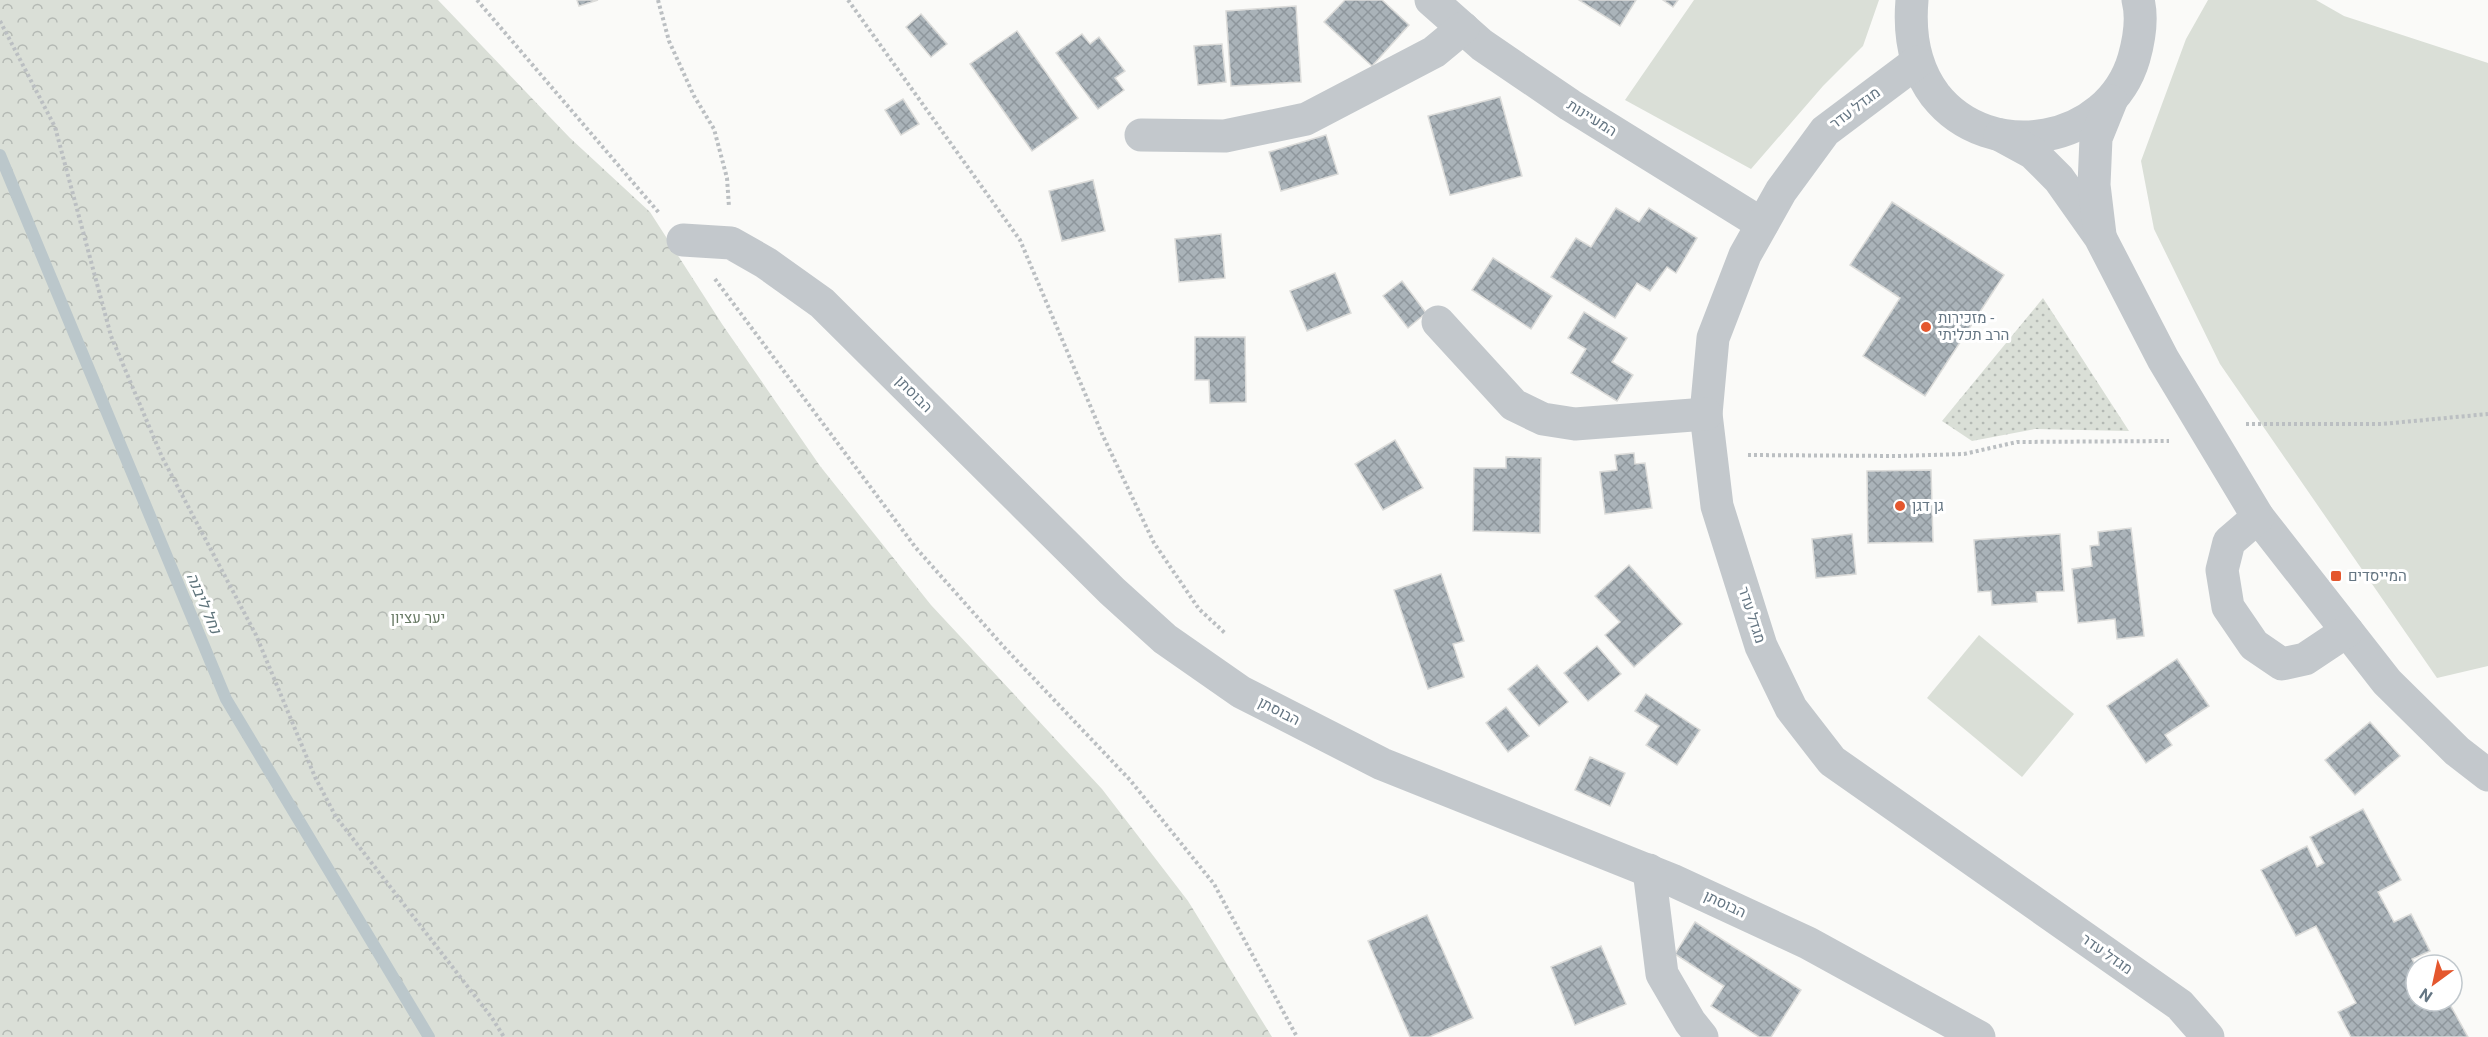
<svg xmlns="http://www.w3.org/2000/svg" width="2488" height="1037" font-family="Roboto,Heebo,sans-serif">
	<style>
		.green { fill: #dadfd7 }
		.forest { fill: url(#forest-crowns) }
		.park { fill: url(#park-dots) }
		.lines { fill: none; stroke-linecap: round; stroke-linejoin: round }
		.stream { stroke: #bbc7cb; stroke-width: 12 }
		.building { fill: url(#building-cross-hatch); stroke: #dcdcda; stroke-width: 1.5 }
		.path { stroke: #bbbfc2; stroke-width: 4; stroke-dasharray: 3 3; stroke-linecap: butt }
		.minor { stroke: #c3c8cc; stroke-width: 33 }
		.poi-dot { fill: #e4572e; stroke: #fff; stroke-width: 2 }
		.labels { text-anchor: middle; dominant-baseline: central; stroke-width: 6; stroke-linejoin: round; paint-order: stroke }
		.street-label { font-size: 15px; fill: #657683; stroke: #fff }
		.poi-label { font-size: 15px; fill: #657683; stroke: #fff; text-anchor: start }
		.park-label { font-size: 15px; fill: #687a64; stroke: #fff }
		.water-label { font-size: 16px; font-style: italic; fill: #60757c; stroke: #fff }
	</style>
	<defs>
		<pattern id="forest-crowns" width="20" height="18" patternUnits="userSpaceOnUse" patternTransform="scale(1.5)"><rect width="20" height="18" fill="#dadfd7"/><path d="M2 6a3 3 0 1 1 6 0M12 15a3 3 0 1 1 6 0" fill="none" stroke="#b4b9b4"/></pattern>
		<pattern id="park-dots" width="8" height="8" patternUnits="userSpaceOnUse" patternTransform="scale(1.5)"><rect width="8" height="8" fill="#dadfd7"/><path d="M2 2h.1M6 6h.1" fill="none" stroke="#b4b9b4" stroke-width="1.8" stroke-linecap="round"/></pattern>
		<pattern id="building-cross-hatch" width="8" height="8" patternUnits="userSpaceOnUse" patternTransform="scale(1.5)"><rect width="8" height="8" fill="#aab3b9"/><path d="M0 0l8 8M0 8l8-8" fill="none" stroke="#8e969c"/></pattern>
	</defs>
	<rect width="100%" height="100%" fill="#fafaf8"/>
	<g class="green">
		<path d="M1694 0H1879L1863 46 1823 86 1751 169 1625 100Z"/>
		<path d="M2208 0H2316L2344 16 2488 63V666L2437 678 2220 364 2154 229 2141 161 2186 39Z"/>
		<path d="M1979 635 2074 714 2022 777 1927 698Z"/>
	</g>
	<path class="forest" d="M0 0H438L570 138 650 212 722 324 820 466 931 605 1102 789 1188 901 1272 1037H0Z"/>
	<path class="park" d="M2043 298 2129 431 2035 429 1972 441 1942 421Z"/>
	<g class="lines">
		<path class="stream" d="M0 155 226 699 429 1037"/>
	</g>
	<g class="building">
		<path d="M577 0H598L579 6Z"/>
		<path d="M1345 0H1382L1409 25 1372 66 1324 22Z"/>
		<path d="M1579 0H1636L1620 26Z"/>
		<path d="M1663 0H1678L1673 7Z"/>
		<path d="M1296 6 1301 82 1231 86 1226 11Z"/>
		<path d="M921 14 947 44 931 57 906 27Z"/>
		<path d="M1017 31 1078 118 1032 151 970 64Z"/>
		<path d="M1082 34 1090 44 1099 37 1125 71 1115 78 1124 90 1098 109 1056 53Z"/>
		<path d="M1222 44 1226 82 1198 85 1194 46Z"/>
		<path d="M1500 97 1522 176 1450 195 1428 116Z"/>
		<path d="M903 99 919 124 901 135 885 110Z"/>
		<path d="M1326 135 1338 174 1281 191 1269 152Z"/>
		<path d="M1093 180 1105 231 1062 241 1049 191Z"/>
		<path d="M1892 202 2004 275 1925 396 1863 356 1900 298 1850 265Z"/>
		<path d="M1616 208 1639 222 1649 208 1697 238 1676 273 1667 267 1650 291 1637 283 1615 318 1551 277 1576 238 1591 247Z"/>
		<path d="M1221 234 1225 278 1179 282 1175 239Z"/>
		<path d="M1493 258 1552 296 1531 329 1472 290Z"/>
		<path d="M1335 273 1351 313 1307 331 1290 291Z"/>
		<path d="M1402 281 1426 313 1408 328 1383 296Z"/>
		<path d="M1584 312 1627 338 1612 362 1633 375 1617 401 1571 373 1586 349 1568 338Z"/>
		<path d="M1195 337H1245L1246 402 1210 403 1209 380H1195Z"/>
		<path d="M1395 440 1423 488 1383 510 1355 464Z"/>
		<path d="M1634 453 1635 464 1645 463 1652 508 1605 514 1600 472 1617 470 1615 455Z"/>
		<path d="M1506 457 1541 458 1540 533 1473 531 1474 468H1506Z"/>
		<path d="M1931 470 1933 542 1868 543 1867 471Z"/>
		<path d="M2131 528 2144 636 2117 639 2115 619 2078 623 2072 569 2092 566 2090 546 2099 545 2098 532Z"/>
		<path d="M1852 534 1856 574 1816 578 1812 539Z"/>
		<path d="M2060 534 2064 591 2036 592 2037 602 1992 605 1991 591 1978 592 1974 540Z"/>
		<path d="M1629 565 1682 624 1634 667 1605 635 1620 622 1595 596Z"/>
		<path d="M1441 574 1464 641 1453 644 1464 677 1428 689 1394 590Z"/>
		<path d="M1597 646 1621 674 1588 701 1564 673Z"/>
		<path d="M2177 659 2209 706 2165 735 2172 745 2146 763 2107 706Z"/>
		<path d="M1537 665 1568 702 1539 726 1508 689Z"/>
		<path d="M1646 694 1700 730 1677 765 1646 745 1659 726 1635 711Z"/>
		<path d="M1506 707 1529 736 1508 752 1486 723Z"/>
		<path d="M2370 722 2400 756 2355 795 2325 760Z"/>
		<path d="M1590 757 1625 773 1610 806 1575 790Z"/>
		<path d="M2363 809 2401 880 2378 892 2394 922 2411 914 2430 951 2412 959 2416 966V1001H2448L2468 1037H2351L2338 1012 2356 1003 2316 926 2296 936 2261 870 2307 846 2317 867 2324 863 2310 837Z"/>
		<path d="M1427 915 1473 1018 1429 1037H1410L1368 941Z"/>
		<path d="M1695 922 1801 990 1771 1037H1759L1711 1006 1724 986 1675 954Z"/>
		<path d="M1601 946 1626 1004 1575 1025 1551 967Z"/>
	</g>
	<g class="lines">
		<g class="path">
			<path d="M477 0 660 214"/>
			<path d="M658 0 669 41 694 96 714 129 727 178 729 207"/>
			<path d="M848 0 1020 240 1103 436 1154 543 1199 609 1226 634"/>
			<path d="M0 21 55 127 111 336 162 457 256 635 315 777 336 817 492 1018 504 1037"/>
			<path d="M715 279 916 548 1003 646 1130 780 1214 884 1297 1037"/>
			<path d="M2246 424H2382L2488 414"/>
			<path d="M1748 455 1898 456 1964 454 2017 442 2169 441"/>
		</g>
		<g class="minor">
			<path d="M1431 0 1482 45 1570 105 1762 224"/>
			<path d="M1912 0C1909 34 1914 67 1935 95 1990 165 2109 144 2134 58 2139 40 2143 19 2138 0"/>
			<path d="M1917 62 1825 131 1781 191 1745 255 1713 338 1706 414 1717 506 1761 646 1791 708 1832 761 2180 1005 2208 1037"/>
			<path d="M1141 135 1225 136 1306 119 1434 52 1463 28"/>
			<path d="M2000 135 2033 153 2059 179 2100 237 2163 359 2258 517 2387 682 2457 751 2488 775"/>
			<path d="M2100 235 2094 185 2096 138 2111 101"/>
			<path d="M683 240 731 243 766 263 822 303 1112 591 1165 639 1241 692 1382 764 1672 880 1808 943 1979 1037"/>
			<path d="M1438 322 1514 405 1543 419 1575 424 1706 414"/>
			<path d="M2258 517 2229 542 2222 570 2228 607 2254 645 2282 664 2305 659 2347 631"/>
			<path d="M1649 870 1662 974 1690 1022 1702 1037"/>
		</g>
	</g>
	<g class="poi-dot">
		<circle cx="1926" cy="327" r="6"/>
		<circle cx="1900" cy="506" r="6"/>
		<rect x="2330" y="570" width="12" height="12" rx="3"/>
	</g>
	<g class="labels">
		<g class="street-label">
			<text transform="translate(1855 108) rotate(-37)">מגדל עדר</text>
			<text transform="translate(1592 118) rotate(32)">המעיינות</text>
			<text transform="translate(914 394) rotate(45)">הבוסתן</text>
			<text transform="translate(1752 615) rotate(72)">מגדל עדר</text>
			<text transform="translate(1279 711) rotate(27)">הבוסתן</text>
			<text transform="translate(1725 904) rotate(25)">הבוסתן</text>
			<text transform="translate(2107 954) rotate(35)">מגדל עדר</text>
		</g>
		<g class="poi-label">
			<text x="1938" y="318">מזכירות -<tspan x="1938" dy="17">הרב תכליתי</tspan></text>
			<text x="1912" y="506">גן דגן</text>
			<text x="2348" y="576">המייסדים</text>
		</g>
		<g class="park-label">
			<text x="418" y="618">יער עציון</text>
		</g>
		<g class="water-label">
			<text transform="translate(204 603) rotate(67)">נחל ליבנה</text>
		</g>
	</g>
	<g transform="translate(2434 983) rotate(213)"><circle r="28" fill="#ffffff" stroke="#c1c8cd" stroke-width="1.5"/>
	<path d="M0-4.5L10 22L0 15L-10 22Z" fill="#e4572e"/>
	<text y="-9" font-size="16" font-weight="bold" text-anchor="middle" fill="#657683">N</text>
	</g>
</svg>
